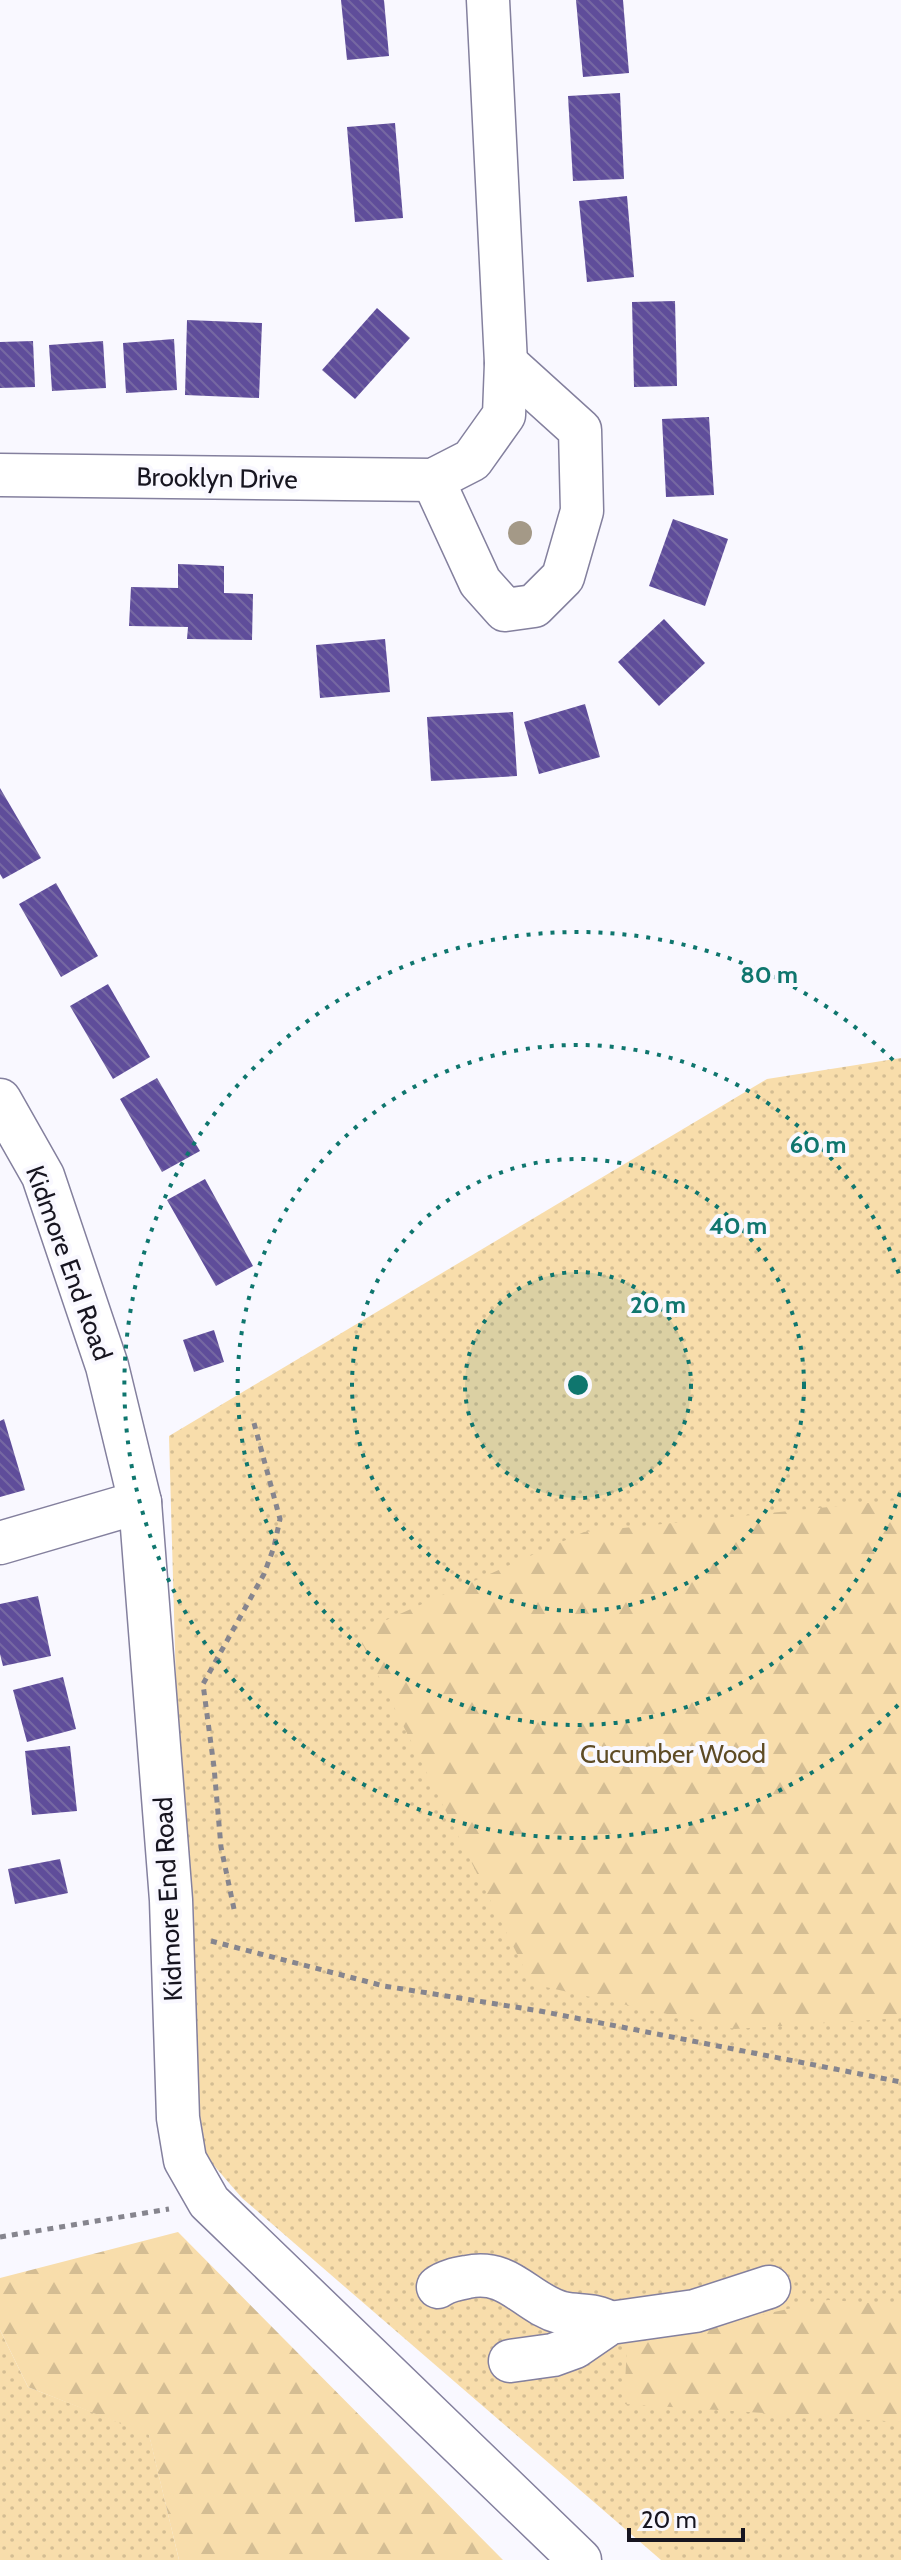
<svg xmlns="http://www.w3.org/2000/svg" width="901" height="2560" font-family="Cabin,sans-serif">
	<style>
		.grass { fill: url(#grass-dots) }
		.forest { fill: url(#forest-firs) }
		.building { fill: url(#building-back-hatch) }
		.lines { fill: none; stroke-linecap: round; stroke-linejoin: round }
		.minor-casing { stroke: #84809e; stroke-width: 45 }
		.path { stroke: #86858e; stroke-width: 5; stroke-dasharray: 6 6; stroke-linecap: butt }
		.minor { stroke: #fff; stroke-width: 42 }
		.tree { fill: #a49987 }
		.ring { fill: none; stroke: #0f766e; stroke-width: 4; stroke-dasharray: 4 8 }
		.labels { text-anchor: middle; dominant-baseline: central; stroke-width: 8; stroke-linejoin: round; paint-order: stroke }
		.street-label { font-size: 26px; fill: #171520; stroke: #f9f8ff }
		.park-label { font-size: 26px; fill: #5e4b25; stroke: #f9f8ff }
		.centre { fill: #0f766e; stroke: #f9f8ff; stroke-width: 4 }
		.ring-label { font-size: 24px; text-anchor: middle; font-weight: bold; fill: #0f766e; stroke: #f9f8ff; stroke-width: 8; stroke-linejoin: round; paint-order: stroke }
	</style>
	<defs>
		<pattern id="grass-dots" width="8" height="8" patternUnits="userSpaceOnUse" patternTransform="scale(2)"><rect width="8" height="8" fill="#f8ddab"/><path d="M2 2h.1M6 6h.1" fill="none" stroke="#d4bd93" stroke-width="1.8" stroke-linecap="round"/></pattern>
		<pattern id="forest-firs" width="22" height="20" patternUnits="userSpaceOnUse" patternTransform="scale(2)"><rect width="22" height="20" fill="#f8ddab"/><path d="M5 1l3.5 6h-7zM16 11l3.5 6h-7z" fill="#d4bd93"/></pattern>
		<pattern id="building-back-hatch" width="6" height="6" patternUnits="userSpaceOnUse" patternTransform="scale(2)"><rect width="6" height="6" fill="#5f4d9a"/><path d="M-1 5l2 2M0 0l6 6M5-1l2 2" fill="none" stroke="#7668a2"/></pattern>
	</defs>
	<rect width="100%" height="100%" fill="#f9f8ff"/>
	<g class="grass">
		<path d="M901 1058V2560H661L242 2198 204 2154 194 2102 183 1934 169 1436 767 1079Z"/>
		<path d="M0 2330 28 2387 149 2434 179 2560H0Z"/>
	</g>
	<g class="forest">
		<path d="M901 1498V2018L735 2029 532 1984 357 1633 584 1532 898 1500Z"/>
		<path d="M178 2232 503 2560H179L149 2435 28 2387 0 2330V2278Z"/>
		<path d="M828 2300 901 2305V2422L624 2404 627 2345Z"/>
	</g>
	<g class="building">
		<path d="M341 0H384L389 56 347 60Z"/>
		<path d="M576 0H623L629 73 583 77Z"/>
		<path d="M620 93 624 179 573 181 568 96Z"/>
		<path d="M395 123 403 218 355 222 347 127Z"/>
		<path d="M627 196 634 277 587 282 579 201Z"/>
		<path d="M675 301 677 386 634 387 632 302Z"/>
		<path d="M377 308 410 338 355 399 322 370Z"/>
		<path d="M187 320 262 323 259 398 185 395Z"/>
		<path d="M174 339 177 390 126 393 123 343Z"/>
		<path d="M33 341 35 387 0 388V342Z"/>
		<path d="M103 341 106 388 52 391 49 345Z"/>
		<path d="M709 417 714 495 666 497 662 419Z"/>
		<path d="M673 519 728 539 705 606 649 586Z"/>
		<path d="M178 564 224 566V593L253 594 252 640 187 639 188 627 129 626 131 587 178 588Z"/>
		<path d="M664 619 705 663 659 706 618 662Z"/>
		<path d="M385 639 390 692 320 698 316 645Z"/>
		<path d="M585 704 600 757 539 774 524 722Z"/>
		<path d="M513 712 517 776 431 781 427 717Z"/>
		<path d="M0 788 41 858 3 879 0 874Z"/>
		<path d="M56 883 98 956 61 977 19 904Z"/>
		<path d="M108 984 150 1057 113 1079 70 1006Z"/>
		<path d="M157 1078 200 1151 162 1172 120 1099Z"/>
		<path d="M205 1179 253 1266 216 1286 167 1200Z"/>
		<path d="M214 1330 224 1362 194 1372 183 1340Z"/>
		<path d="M4 1419 25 1490 0 1497V1421Z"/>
		<path d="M38 1596 51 1656 3 1666 0 1654V1604Z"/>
		<path d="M63 1677 76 1729 27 1742 13 1690Z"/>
		<path d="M70 1746 77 1811 32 1815 25 1751Z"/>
		<path d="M60 1859 68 1893 15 1904 8 1869Z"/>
	</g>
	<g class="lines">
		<g class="minor-casing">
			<g id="minor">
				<path d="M0 475 433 480 472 460 504 415 506 363 488 0"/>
				<path d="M433 480 480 582 505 610 534 606 563 577 582 511 580 430 506 363"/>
				<path d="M0 1100 43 1176 107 1366 140 1502 171 1900 178 2118 185 2160 209 2202 580 2560"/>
				<path d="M0 1543 140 1502"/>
				<path d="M438 2287C446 2281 456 2279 467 2277 510 2268 525 2303 562 2313 579 2317 594 2313 610 2323"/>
				<path d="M510 2361 553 2355 575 2347 610 2323 695 2311 769 2287"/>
			</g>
		</g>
		<g class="path">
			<path d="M234 1909 221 1847 214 1767 203 1684 264 1574 274 1547 280 1519 254 1423"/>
			<path d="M211 1941 384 1986 540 2011 901 2082"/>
			<path d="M0 2237 169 2209"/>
		</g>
		<use href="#minor" class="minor"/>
	</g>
	<circle class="tree" cx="520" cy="533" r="12"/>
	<circle cx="578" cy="1385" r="113" fill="#0f766e" fill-opacity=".12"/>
	<g class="ring">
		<circle cx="578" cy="1385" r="113"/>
		<circle cx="578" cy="1385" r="226"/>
		<path d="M900 1493A340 340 0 1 1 900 1277"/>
		<path d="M898 1705A453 453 0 1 1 898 1065"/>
	</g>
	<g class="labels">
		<g class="street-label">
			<text transform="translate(217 478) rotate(1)">Brooklyn Drive</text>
			<text transform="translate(69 1263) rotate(70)">Kidmore End Road</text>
			<text transform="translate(168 1899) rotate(-93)">Kidmore End Road</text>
		</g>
		<g class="park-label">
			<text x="673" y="1754">Cucumber Wood</text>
		</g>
	</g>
	<circle cx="578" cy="1385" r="12" class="centre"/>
	<g class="ring-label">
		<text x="769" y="983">80 m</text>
		<text x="818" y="1153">60 m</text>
		<text x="738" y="1234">40 m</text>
		<text x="658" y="1313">20 m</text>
	</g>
	<path d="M629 2528v12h114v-12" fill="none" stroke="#171520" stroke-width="4"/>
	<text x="641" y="2528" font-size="24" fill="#171520" stroke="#f9f8ff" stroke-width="6" paint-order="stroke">20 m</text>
</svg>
